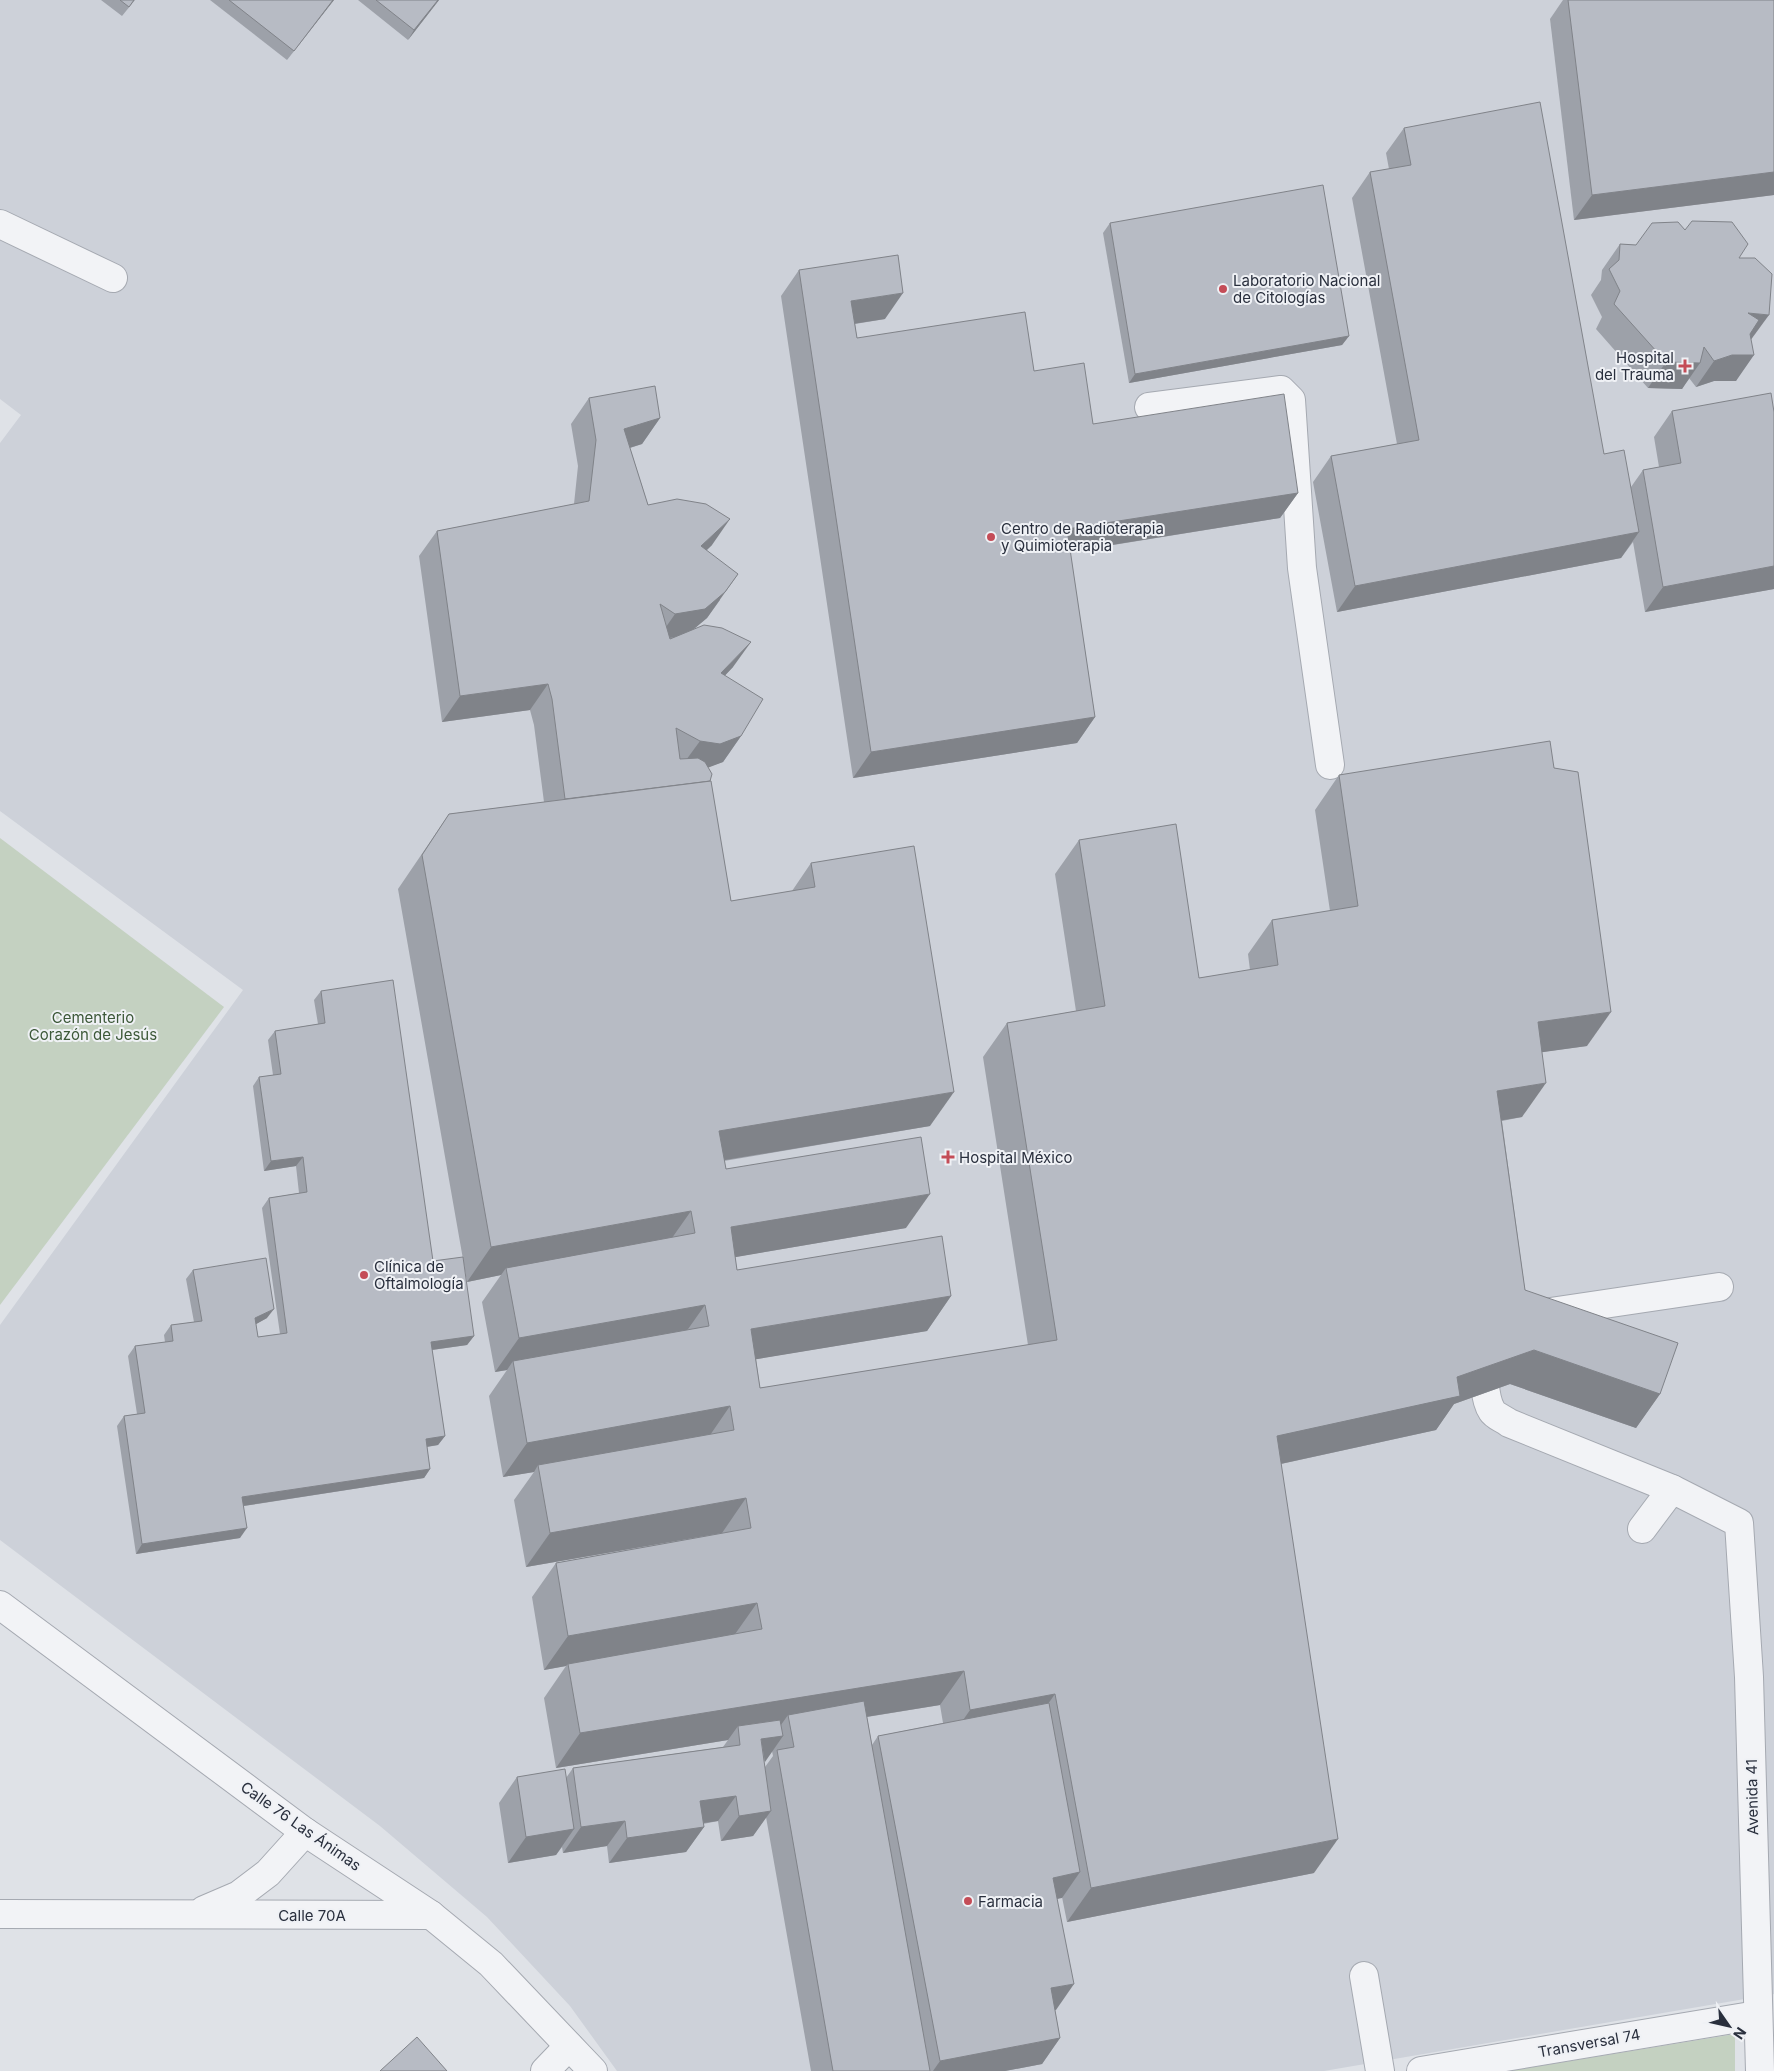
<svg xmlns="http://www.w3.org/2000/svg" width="1774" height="2071" font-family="Inter,sans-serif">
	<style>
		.built { fill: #cdd1d9 }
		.green { fill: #c4d1c1 }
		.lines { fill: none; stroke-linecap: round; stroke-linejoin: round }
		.minor-casing { stroke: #a5a9b1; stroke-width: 30 }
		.minor { stroke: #f2f3f6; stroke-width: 28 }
		.wall { fill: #9da1a9; fill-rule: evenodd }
		.shaded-wall { fill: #808389 }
		.building { fill: #b7bbc4; stroke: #808389 }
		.poi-dot { fill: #c44c57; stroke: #eff1f5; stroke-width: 2 }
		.labels { text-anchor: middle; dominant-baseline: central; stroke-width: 4; stroke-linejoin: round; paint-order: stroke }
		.poi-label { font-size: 15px; fill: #292f3d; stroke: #eff1f5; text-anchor: start }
		.park-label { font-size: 15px; fill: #3c5838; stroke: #eff1f5 }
		.street-label { font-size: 15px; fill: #292f3d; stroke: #eff1f5 }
	</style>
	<rect width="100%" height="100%" fill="#dfe2e7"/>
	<path class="built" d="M0 0H1774V1994L1324 2071H617L570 2006 487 1917 380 1826 0 1540V1325L243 990 0 811V443L21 415 0 399Z"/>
	<g class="green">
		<path d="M0 838 224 1007 0 1305Z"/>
		<path d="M1735 2034V2071H1508Z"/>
	</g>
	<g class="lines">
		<g class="minor-casing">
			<g id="minor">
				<path d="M0 224 113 278"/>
				<path d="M1149 407 1281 390 1291 400 1302 568 1330 765"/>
				<path d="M1537 1314 1719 1287"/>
				<path d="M1487 1356C1481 1366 1485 1401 1492 1411 1495 1416 1504 1419 1509 1423L1672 1489"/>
				<path d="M1642 1529 1672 1489 1739 1523 1749 1677 1760 2071"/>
				<path d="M0 1605 305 1832 431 1915 491 1964 593 2071"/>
				<path d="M204 1910 239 1895 268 1873 305 1832"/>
				<path d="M0 1914 431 1915"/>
				<path d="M1364 1976 1380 2071"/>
				<path d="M545 2071 569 2046"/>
				<path d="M1421 2071 1757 2015"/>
			</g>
		</g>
		<use href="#minor" class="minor"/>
	</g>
	<g class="wall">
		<path d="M101 0H135L122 16Z"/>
		<path d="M210 0H334L287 60Z"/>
		<path d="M358 0H439L408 40Z"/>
		<path d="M1563 0H1774V195L1574 220 1550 19Z"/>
		<path d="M1404 128 1604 454 1631 487 1643 470 1659 467 1654 437 1672 411 1774 412V589L1645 612 1633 542 1621 558 1337 612 1313 482 1331 456 1397 444 1352 198 1370 172 1389 169 1386 153Z"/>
		<path d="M1110 223 1349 336 1342 345 1129 383 1103 233Z"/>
		<path d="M1685 230 1739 258 1751 340 1736 381H1714L1696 387 1689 378 1682 389 1648 388 1596 329 1602 317 1591 295 1601 280 1602 270 1620 244 1636 245Z"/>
		<path d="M799 270 885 319 855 324 857 338 1034 371 1093 424 1298 493 1280 518 1070 552 1095 717 1077 743 853 778 781 296Z"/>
		<path d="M589 398 660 418 642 444 630 448 648 505 712 545 707 550 720 600 707 618 693 629 733 667 725 675 741 736 723 762 708 767 731 901 792 891 811 863 930 1126 724 1161 726 1169 906 1228 735 1257 737 1270 951 1296 927 1331 756 1359 760 1388 1028 1345 983 1057 1007 1023 1076 1011 1055 874 1079 840 1199 978 1250 970 1248 954 1272 920 1330 911 1315 810 1339 775 1587 1046 1542 1052 1522 1117 1502 1121 1525 1290 1660 1394 1636 1428 1510 1384 1454 1404 1436 1430 1281 1464 1314 1873 1067 1922 1062 1897 1057 1899 1056 2010H1055L1060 2038 1042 2064 1005 2071H811L766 1817 753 1836 721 1841 718 1821 703 1824 704 1827 686 1852 609 1863 607 1846 563 1853 562 1847 556 1855 508 1863 499 1803 517 1777 566 1778 573 1768 723 1747 728 1740 556 1768 544 1698 566 1666 544 1670 532 1597 556 1563 722 1533 526 1567 514 1500 534 1472 503 1477 489 1396 507 1370 495 1372 482 1302 501 1275 467 1282 398 889 449 814 544 802 534 725 530 710 442 722 419 556 437 531 574 504 578 466 571 424ZM940 1705 943 1723 878 1736 872 1745 867 1717ZM772 1751 773 1756 765 1767 764 1762Z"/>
		<path d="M321 991 433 1261 474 1336 467 1345 432 1350 445 1436 438 1445 427 1447 430 1469 424 1478 244 1506 240 1538 136 1554 117 1426 124 1416 137 1414 128 1356 135 1346 165 1342 164 1335 171 1325 194 1322 186 1279 193 1270 267 1318 256 1324 258 1337 280 1334 262 1208 269 1198 299 1193 296 1166 264 1171 253 1086 259 1077 273 1075 268 1040 275 1031 318 1024 314 1000Z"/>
	</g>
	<g class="shaded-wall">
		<path d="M333 0H334L287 60 294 51Z"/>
		<path d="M438 0H439L408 40 414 30Z"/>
		<path d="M1774 172V195L1574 220 1592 195Z"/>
		<path d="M903 293 885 319 833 327 851 301Z"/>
		<path d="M1748 313 1769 315 1750 341Z"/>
		<path d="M1349 336 1342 345 1129 383 1135 374Z"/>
		<path d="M1732 355H1754L1736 381H1714L1696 387 1714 361Z"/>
		<path d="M1666 362 1700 363 1682 389 1648 388Z"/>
		<path d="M660 418 642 444 606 455 624 429Z"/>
		<path d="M1298 493 1280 518 1049 555 1067 529Z"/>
		<path d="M730 519 712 545 683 572 701 546Z"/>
		<path d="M1639 532 1621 558 1337 612 1355 586Z"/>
		<path d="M1774 566V589L1645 612 1663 587Z"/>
		<path d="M738 574 707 618 687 635 657 640 675 614Z"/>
		<path d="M751 642 733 667 703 699 721 673Z"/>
		<path d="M548 684 530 710 442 722 460 696Z"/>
		<path d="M1095 717 1077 743 853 778 871 752Z"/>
		<path d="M741 736 723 762 702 770 681 767 700 741Z"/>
		<path d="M1611 1012 1587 1046 1514 1056 1538 1022Z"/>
		<path d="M1546 1083 1522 1117 1473 1125 1497 1091Z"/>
		<path d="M954 1092 930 1126 695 1165 719 1131Z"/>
		<path d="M303 1157 296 1166 264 1171 271 1161Z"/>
		<path d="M930 1194 906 1228 707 1262 731 1227Z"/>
		<path d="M691 1211 667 1245 506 1268 501 1275 467 1282 491 1247Z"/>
		<path d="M951 1296 927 1331 727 1364 751 1329Z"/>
		<path d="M705 1305 681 1339 513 1361 507 1370 495 1372 519 1338Z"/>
		<path d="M274 1309 267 1318 249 1328 255 1318Z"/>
		<path d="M474 1336 467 1345 424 1351 431 1342Z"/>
		<path d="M1534 1350 1660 1394 1636 1428 1510 1384 1454 1404 1436 1430 1253 1470 1277 1436 1457 1377Z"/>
		<path d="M730 1406 706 1441 538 1465 534 1472 503 1477 527 1443Z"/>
		<path d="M445 1436 438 1445 419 1448 426 1439Z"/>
		<path d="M430 1469 424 1478 236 1507 242 1497Z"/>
		<path d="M746 1498 722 1533 526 1567 550 1533Z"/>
		<path d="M247 1528 240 1538 136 1554 142 1544Z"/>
		<path d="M757 1603 733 1637 568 1664 566 1666 544 1670 568 1636Z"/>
		<path d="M964 1671 940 1705 791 1729 788 1715 776 1732 738 1726 728 1740 556 1768 580 1733Z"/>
		<path d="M1055 1694 1031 1728 946 1745 970 1710Z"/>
		<path d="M783 1736 765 1762 761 1739Z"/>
		<path d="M736 1796 718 1821 682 1826 700 1801Z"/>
		<path d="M771 1811 753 1836 721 1841 739 1816Z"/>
		<path d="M625 1821 607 1846 563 1853 581 1827Z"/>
		<path d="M704 1827 686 1852 609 1863 627 1838Z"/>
		<path d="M574 1829 556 1855 508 1863 526 1837Z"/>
		<path d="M1338 1839 1314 1873 1067 1922 1091 1888Z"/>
		<path d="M1080 1872 1062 1898 1035 1903 1053 1878Z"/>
		<path d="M1074 1984 1056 2010 1032 2014 1051 1988Z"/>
		<path d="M1060 2038 1042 2064 1005 2071H933L940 2061Z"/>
	</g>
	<g class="building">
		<path d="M120 0H134L129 7Z"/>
		<path d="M229 0H333L294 51Z"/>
		<path d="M376 0H438L414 30Z"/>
		<path d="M1568 0H1774V172L1592 195Z"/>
		<path d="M1540 102 1604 454 1624 450 1639 532 1355 586 1331 456 1419 440 1370 172 1411 165 1404 128Z"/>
		<path d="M1323 185 1349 336 1135 374 1110 223Z"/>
		<path d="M1692 221 1732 222 1748 244 1739 258H1755L1772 274 1769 315 1748 313 1759 320 1750 334 1754 355H1732L1714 361 1704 347 1700 363 1666 362 1614 304 1620 291 1609 269 1619 260 1620 244 1636 245 1652 223 1678 222 1685 230Z"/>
		<path d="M898 255 903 293 851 301 857 338 1025 312 1034 371 1084 363 1093 424 1284 394 1298 493 1067 529 1095 717 871 752 799 270Z"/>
		<path d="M655 386 660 418 624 429 648 505 677 499 706 504 730 519 701 546 738 574 725 592 705 609 675 614 660 604 670 639 704 625 722 628 751 642 721 673 763 699 741 736 720 744 700 741 676 728 680 759 698 758 705 762 712 774 710 781 565 799 552 699 548 684 460 696 437 531 589 501 596 440 589 398Z"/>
		<path d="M1771 393 1774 412V566L1663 587 1643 470 1681 463 1672 411Z"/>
		<path d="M1550 741 1554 768 1578 772 1611 1012 1538 1022 1546 1083 1497 1091 1525 1290 1678 1343 1660 1394 1534 1350 1457 1377 1460 1396 1277 1436 1338 1839 1091 1888 1055 1694 970 1710 964 1671 580 1733 568 1664 762 1629 757 1603 568 1636 556 1563 751 1528 746 1498 550 1533 538 1465 734 1430 730 1406 527 1443 513 1361 709 1326 705 1305 519 1338 506 1268 695 1233 691 1211 491 1247 422 855 449 814 711 781 731 901 815 887 811 863 914 846 954 1092 719 1131 726 1169 921 1137 930 1194 731 1227 737 1270 942 1236 951 1296 751 1329 760 1388 1057 1340 1007 1023 1105 1006 1079 840 1176 824 1199 978 1278 965 1272 920 1358 906 1339 775Z"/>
		<path d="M393 980 433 1261 463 1257 474 1336 431 1342 445 1436 426 1439 430 1469 242 1497 247 1528 142 1544 124 1416 145 1413 135 1346 173 1341 171 1325 202 1321 193 1270 266 1258 274 1309 255 1318 258 1337 287 1333 269 1198 307 1192 303 1157 271 1161 259 1077 281 1074 275 1031 325 1023 321 991Z"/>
		<path d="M864 1701 930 2071H833L777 1750 794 1747 788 1715Z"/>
		<path d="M1049 1703 1080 1872 1053 1878 1074 1984 1051 1988 1060 2038 940 2061 878 1736Z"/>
		<path d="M780 1720 783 1736 761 1739 771 1811 739 1816 736 1796 700 1801 704 1827 627 1838 625 1821 581 1827 573 1768 740 1745 738 1726Z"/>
		<path d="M565 1769 574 1829 526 1837 517 1777Z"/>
		<path d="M417 2037 447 2071H380Z"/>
	</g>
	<g class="poi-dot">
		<circle cx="1223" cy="289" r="5"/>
		<path d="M1682.5 358.5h5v5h5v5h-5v5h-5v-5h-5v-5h5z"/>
		<circle cx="991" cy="537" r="5"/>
		<path d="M945.5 1149.5h5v5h5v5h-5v5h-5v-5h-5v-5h5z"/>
		<circle cx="364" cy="1275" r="5"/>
		<circle cx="968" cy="1901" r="5"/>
	</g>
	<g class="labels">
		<g class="poi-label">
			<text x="1233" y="280">Laboratorio Nacional<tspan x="1233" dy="17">de Citologías</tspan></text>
			<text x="1674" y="357" text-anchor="end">Hospital<tspan x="1674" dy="17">del Trauma</tspan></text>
			<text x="1001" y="528">Centro de Radioterapia<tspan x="1001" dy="17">y Quimioterapia</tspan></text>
			<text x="959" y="1157">Hospital México</text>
			<text x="374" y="1266">Clínica de<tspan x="374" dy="17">Oftalmología</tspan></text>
			<text x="978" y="1901">Farmacia</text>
		</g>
		<g class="park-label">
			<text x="93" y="1017">Cementerio<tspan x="93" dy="17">Corazón de Jesús</tspan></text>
		</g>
		<g class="street-label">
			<text transform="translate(1752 1797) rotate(-91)">Avenida 41</text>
			<text transform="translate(301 1826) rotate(35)">Calle 76 Las Ánimas</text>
			<text x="312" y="1915">Calle 70A</text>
			<text transform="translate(1589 2043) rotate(-10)">Transversal 74</text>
		</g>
	</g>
	<g transform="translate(1729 2026) rotate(124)" stroke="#eff1f5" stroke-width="4" paint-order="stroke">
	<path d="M0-4L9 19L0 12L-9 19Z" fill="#292f3d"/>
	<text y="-8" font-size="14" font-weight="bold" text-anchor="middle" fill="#292f3d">N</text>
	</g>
</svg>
